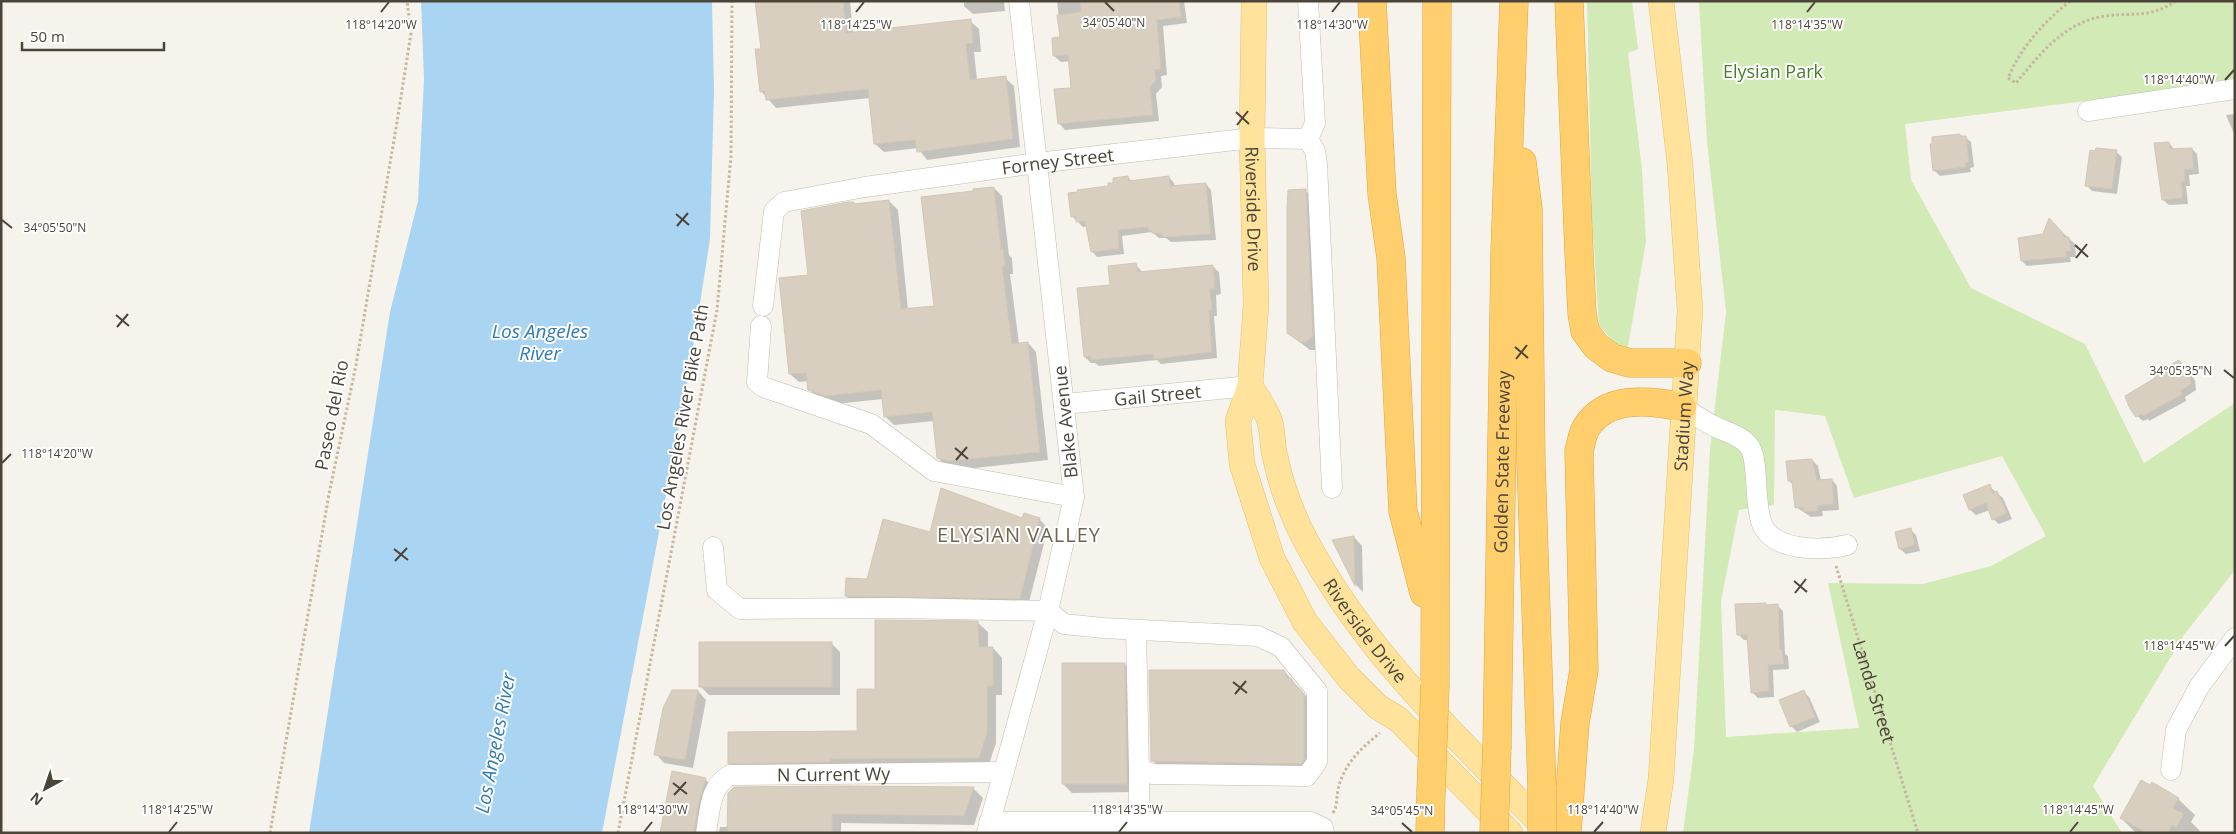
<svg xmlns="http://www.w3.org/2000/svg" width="2236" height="834" font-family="'Open Sans',sans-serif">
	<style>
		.green { fill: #d2eab5; fill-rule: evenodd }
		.water { fill: #a9d4f2 }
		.shadow { fill: #0003 }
		.building { fill: #d8cfc1; stroke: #d3c7b4 }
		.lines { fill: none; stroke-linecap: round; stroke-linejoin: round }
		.minor-casing { stroke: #c2bbae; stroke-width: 21 }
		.major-casing { stroke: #e6c16a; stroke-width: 26 }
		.highway-casing { stroke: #e0a43c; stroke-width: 29 }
		.path { stroke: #c4b79f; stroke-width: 3; stroke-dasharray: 2.5 2.5; stroke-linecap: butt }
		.minor { stroke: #fff; stroke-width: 20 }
		.major { stroke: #ffe39c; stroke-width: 25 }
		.highway { stroke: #ffcf6e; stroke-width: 28 }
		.highway-bridge-casing { stroke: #e0a43c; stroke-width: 29; stroke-linecap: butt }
		.highway-bridge { stroke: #ffcf6e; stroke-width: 28 }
		.ticks { fill: none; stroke: #4b4439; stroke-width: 2 }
		.labels { text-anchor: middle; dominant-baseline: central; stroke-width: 4; stroke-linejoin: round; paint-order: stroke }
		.park-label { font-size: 18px; fill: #4a7f2a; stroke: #fff }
		.street-label { font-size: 18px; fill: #4b4439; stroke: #fff }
		.water-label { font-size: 19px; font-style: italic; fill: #2e7ab2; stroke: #fff }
		.quarter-label { font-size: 20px; letter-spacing: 1px; fill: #6e6250; stroke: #fff }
		.ticks-label { font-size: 12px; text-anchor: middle; fill: #4b4439; stroke: #fff; stroke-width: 4; stroke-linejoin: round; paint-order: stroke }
	</style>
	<rect width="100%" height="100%" fill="#f6f3ec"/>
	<g class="green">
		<path d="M1587 1H1632L1638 49 1628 53 1642 170 1646 241 1628 347 1615 344 1599 325 1592 216Z"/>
		<path d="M1699 1H2235V82L1905 124 1911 180 1971 288 2085 344 2144 463 2235 403V570L2184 635 2093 786 2122 833H1683L1694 750 1710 449 1726 312 1707 142ZM1775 410 1825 416 1854 498 2002 456 2046 536 1991 566 1923 584 1828 583 1859 728 1726 737 1721 601 1739 510 1774 505Z"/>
	</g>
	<path class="water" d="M421 1H712L714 90 710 239 689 374 602 833H309L390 312 418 201 424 79Z"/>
	<g class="shadow">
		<path d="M757 1H850L853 33 970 21 979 29 981 52H974L977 80 1005 78 1014 86 1020 147 927 160 918 148 884 152 875 144 870 98 776 108 761 91 762 50Z"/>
		<path d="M964 1H1004L1005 11 973 14 964 6Z"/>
		<path d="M1057 1H1184L1187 23 1163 26 1167 75 1161 76 1162 87 1156 94 1159 121 1065 130 1059 123 1072 89 1070 61 1061 62 1054 56 1053 39 1061 38Z"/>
		<path d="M2235 114V136L2226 115Z"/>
		<path d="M1959 135 1965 137 1971 142 1974 167 1970 168 1971 172 1940 176 1934 170Z"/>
		<path d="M2169 143 2174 149H2192L2197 154 2199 174 2189 175 2190 186H2186L2188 204 2169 205 2163 200Z"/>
		<path d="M2116 152 2122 157 2117 194 2092 191 2086 185Z"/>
		<path d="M1128 177 1132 182 1169 177 1174 183 1175 187 1206 184 1211 190 1216 240 1171 242 1166 238H1159L1152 232 1122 236 1124 254 1097 257 1092 251 1088 226 1083 227 1072 216 1110 187Z"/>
		<path d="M994 188 1002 196 1009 255 1012 258 1013 274H1010L1019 344 1028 343 1036 352 1048 460 957 470 947 467 938 458 934 421 894 425 885 416 883 399 835 404 818 398 809 389 808 381 799 382 790 374 809 276 854 203 856 205 889 201 898 210 908 310 935 307 975 192Z"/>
		<path d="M1306 191 1314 199 1321 345 1315 350H1310L1288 333Z"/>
		<path d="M2049 220 2075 244 2076 257H2070L2071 262 2027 266 2022 261 2044 235Z"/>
		<path d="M1136 265 1143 273 1212 266 1219 272 1221 294 1216 295 1217 316H1214L1217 358 1161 364 1157 360 1099 366 1095 363H1091L1085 357 1111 286Z"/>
		<path d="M2179 361 2195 380 2196 390 2185 397 2186 401 2149 421 2148 419 2143 421 2137 416 2157 378Z"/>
		<path d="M1812 460 1818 466 1821 481 1832 480 1837 486 1839 510 1822 511 1823 516 1811 517 1796 507 1794 485 1789 481Z"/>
		<path d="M1989 486 2003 498 2012 519 1999 524 1993 519 1990 510 1976 515 1970 510 1965 496Z"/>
		<path d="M1039 519 1048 528 1028 606 855 604 846 596 931 534 1023 520Z"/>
		<path d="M1911 530 1916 535 1920 551 1906 554 1900 549Z"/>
		<path d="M1354 537 1362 546 1363 592 1356 585 1334 541Z"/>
		<path d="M1777 605 1783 611 1785 654 1788 656 1789 669 1773 670 1774 697 1758 698 1752 692 1749 640H1744L1738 634Z"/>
		<path d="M978 623 988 632V648H993L1002 658V695H996V743L988 767 739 773 729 763 858 733Z"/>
		<path d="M831 643 840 652V695H709L700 686Z"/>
		<path d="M1124 664 1133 673 1135 792 1072 793 1063 784Z"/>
		<path d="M1284 671 1312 703V769H1161L1152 760Z"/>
		<path d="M698 691 706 700 693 768 664 763 656 754Z"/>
		<path d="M1803 691 1809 697 1820 722 1797 732 1791 726Z"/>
		<path d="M705 779 714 788 703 833H661Z"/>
		<path d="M848 787 974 789 983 798 974 825 841 823V833H719L720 827H729Z"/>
		<path d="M2178 799 2195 815 2191 822 2200 831 2199 833H2136L2121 818Z"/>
	</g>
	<g class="building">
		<path d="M755 1H843L846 33 971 19 973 43 966 44 970 80 1006 76 1013 139 917 152 915 140 874 144 868 89 766 100 765 91 760 92 755 49H761Z"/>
		<path d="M1080 1H1179L1181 17 1157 20 1161 69 1155 70 1156 80 1150 87 1153 115 1058 124 1054 89 1071 88 1068 55 1053 56 1052 38 1060 37 1057 15 1081 12Z"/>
		<path d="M1960 134V136H1966L1969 162 1965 163 1966 167 1933 171 1930 144H1932V137Z"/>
		<path d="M2169 142 2170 149 2192 148 2194 169 2184 170 2185 181H2181L2183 198 2162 200 2154 143Z"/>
		<path d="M2096 148 2117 150 2112 189 2085 186 2090 150 2095 151Z"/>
		<path d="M1128 176 1129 181 1169 176 1170 186 1206 183 1211 234 1164 237 1159 233H1152V230H1148V227L1118 230 1119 249 1091 252 1085 221 1076 222V216L1071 217 1068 193 1078 192 1077 190 1108 186V183H1113V178Z"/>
		<path d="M994 187 1001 249 1003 248 1005 266H1002L1012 344 1028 342 1040 452 948 461 937 458 932 412 884 417 881 390 826 396 808 390 806 373 789 374 779 278 808 275 801 211 848 202H854V204L889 200 901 309 934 306 921 197 973 191V189Z"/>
		<path d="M1306 189 1313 336 1306 342H1300L1287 333V210L1288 190Z"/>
		<path d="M2049 218 2064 234V237H2069L2071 251 2066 252V257L2021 261 2018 238 2043 234Z"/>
		<path d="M1136 263 1138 272 1213 265 1215 288 1210 289 1212 310H1209L1212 352 1154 359 1153 354 1091 360V356L1084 357 1077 288 1110 285 1108 266Z"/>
		<path d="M2179 360 2184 368 2190 373 2191 384 2180 391 2182 393 2181 395 2143 416 2142 414 2136 417 2129 407 2125 396 2155 378 2154 374Z"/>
		<path d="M1812 459 1817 480 1832 479 1834 504 1817 506 1818 511 1804 512 1803 507 1795 508 1792 481H1788L1786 461Z"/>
		<path d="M1990 484 1993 493 1997 491 2007 513 1992 520 1986 503 1969 510 1963 495Z"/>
		<path d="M941 488 1022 518 1024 513 1040 518 1020 599 845 596 846 578 867 579 883 519 930 532Z"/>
		<path d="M1911 528 1915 545 1899 549 1895 532Z"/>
		<path d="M1354 536 1355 586 1332 540Z"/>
		<path d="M1766 603V605L1778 604 1780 650 1782 649 1784 664 1768 665 1769 691 1751 693 1747 635H1737L1735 604Z"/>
		<path d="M875 620 978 621 979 647H993V686H987V733L979 758 831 759 830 762 728 764V732L857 731V689H875Z"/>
		<rect x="699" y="642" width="133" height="45"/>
		<path d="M1062 663H1125L1127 784H1062Z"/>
		<path d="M1149 670H1284L1287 678H1291L1296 687H1298L1304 694V760L1301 764 1151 761Z"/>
		<path d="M672 690H698L685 760 654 755 663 708Z"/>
		<path d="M1804 690 1815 717 1790 727 1779 700Z"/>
		<path d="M672 771 706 778 698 805 694 833H660Z"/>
		<path d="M2141 780 2150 785 2152 782 2179 798 2173 808 2184 814 2176 828 2172 825 2168 833H2147L2120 818Z"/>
		<path d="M848 786 974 787 964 816 832 814V833H727L728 793 734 787Z"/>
	</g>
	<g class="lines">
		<g class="minor-casing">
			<g id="minor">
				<path d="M2088 111 2235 89"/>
				<path d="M1308 139 1315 151 1317 164 1332 488"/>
				<path id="s2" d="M763 306 774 211 784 202 865 187 1037 163 1252 138 1308 139 1315 123 1308 1"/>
				<path d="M761 326 757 382 763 387 871 424 934 471 1074 497"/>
				<path id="s3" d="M1064 404 1250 386"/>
				<path d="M1682 407C1692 413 1702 420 1712 425 1724 432 1740 434 1749 446 1755 454 1755 469 1756 479 1757 493 1757 508 1761 521 1770 552 1822 551 1847 545"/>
				<path d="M713 547 717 590 740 609 898 608 1048 611 1064 624 1103 628 1258 636 1281 647 1317 691V762L1307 776 1153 774 1139 769 1136 630"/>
				<path d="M2171 770 2176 730 2199 687 2235 638"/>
				<path d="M989 822H1311L1323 828 1324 833"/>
				<path d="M1139 822V769"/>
				<path id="s4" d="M706 833C710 811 709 787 730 775L1003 772"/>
				<path d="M987 833 1048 611 1074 497 1019 1"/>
			</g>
		</g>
		<g class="major-casing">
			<g id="major">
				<path id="s5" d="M1254 1 1252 138 1256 305 1250 386 1238 421 1242 464 1272 558 1305 622 1349 678 1378 707 1398 719 1510 833"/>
				<path id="s6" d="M1250 386C1256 397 1267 410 1270 422 1273 433 1272 445 1275 456 1281 485 1292 515 1306 541 1366 655 1461 741 1550 833"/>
				<path id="s7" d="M1653 833 1661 779 1690 310 1680 164 1661 1"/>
			</g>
		</g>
		<g class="highway-casing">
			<g id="highway">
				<path d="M1372 1 1382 194 1391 258 1403 511 1424 593"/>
				<path d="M1569 1 1579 253 1582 313 1585 331 1596 346 1612 358 1630 363H1687"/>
				<path d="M1522 162 1528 209 1531 462 1542 789"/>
				<path d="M1435 685 1437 1"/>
				<path id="s8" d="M1497 746 1505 251 1514 1"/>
				<path d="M1430 833 1431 792"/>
				<path d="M1567 833 1575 723 1584 670 1579 451C1581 444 1582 435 1586 428 1606 395 1650 400 1682 407"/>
			</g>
		</g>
		<g class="path">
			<path d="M2070 1C2044 22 2021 47 2008 78L2016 83C2040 54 2065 21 2106 16 2135 12 2148 19 2176 1"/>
			<path id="s1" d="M1836 566 1918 833"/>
			<path d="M1333 813C1338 805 1336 798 1338 790 1343 765 1361 748 1380 733"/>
			<path d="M270 833 329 494 356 365 397 122 411 33 407 1"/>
			<path d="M618 833 717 310 731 156 732 1"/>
		</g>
		<use href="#minor" class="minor"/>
		<use href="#major" class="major"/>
		<use href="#highway" class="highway"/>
		<g class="highway-bridge-casing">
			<g id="highway-bridge">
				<path d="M1542 789V833"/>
				<path d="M1431 792 1435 685"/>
				<path d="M1494 833 1497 746"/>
			</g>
		</g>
		<use href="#highway-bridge" class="highway-bridge"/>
	</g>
	<path class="ticks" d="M1105 2 1114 11M381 12 389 2M856 12 864 2M1332 12 1340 2M1807 12 1815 2M2225 80 2234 70M1236 112 1249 124M1237 125 1248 111M676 214 689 225M2 220 12 228M677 226 688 213M2075 245 2088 257M2076 258 2087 244M116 315 129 326M117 327 128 314M1515 347 1528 358M1516 359 1527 345M2224 370 2234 378M955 448 968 459M956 460 967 447M2 463 11 454M394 549 408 560M395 561 407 548M1794 581 1807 592M1795 593 1806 579M2225 646 2234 636M1233 682 1247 693M1235 694 1246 681M673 783 687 794M674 795 686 782M1402 823 1412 832M169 832 177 822M644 832 652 822M1119 832 1127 822M1594 832 1603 822M2070 832 2078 822"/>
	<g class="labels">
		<g class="park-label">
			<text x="1773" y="71">Elysian Park</text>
		</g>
		<g class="street-label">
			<text stroke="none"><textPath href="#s2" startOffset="386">Forney Street</textPath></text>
			<text stroke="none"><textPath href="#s5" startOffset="208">Riverside Drive</textPath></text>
			<text stroke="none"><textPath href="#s3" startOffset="94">Gail Street</textPath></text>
			<text transform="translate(331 415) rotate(-79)">Paseo del Rio</text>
			<text transform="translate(682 417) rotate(-80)">Los Angeles River Bike Path</text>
			<text stroke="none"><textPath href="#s7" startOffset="418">Stadium Way</textPath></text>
			<text transform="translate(1065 422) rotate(-96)">Blake Avenue</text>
			<text stroke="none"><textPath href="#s8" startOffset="284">Golden State Freeway</textPath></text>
			<text stroke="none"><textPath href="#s6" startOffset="274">Riverside Drive</textPath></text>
			<text stroke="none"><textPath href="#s1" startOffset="131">Landa Street</textPath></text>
			<text stroke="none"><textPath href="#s4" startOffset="169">N Current Wy</textPath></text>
		</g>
		<g class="water-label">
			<text x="540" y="331">Los Angeles<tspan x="540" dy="22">River</tspan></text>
			<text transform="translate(495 743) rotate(-79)">Los Angeles River</text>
		</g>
		<g class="quarter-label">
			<text x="1019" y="534">ELYSIAN VALLEY</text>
		</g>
	</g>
	<g class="ticks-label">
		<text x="1114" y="27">34°05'40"N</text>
		<text x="381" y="29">118°14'20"W</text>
		<text x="856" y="29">118°14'25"W</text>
		<text x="1332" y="29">118°14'30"W</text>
		<text x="1807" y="29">118°14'35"W</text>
		<text x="2179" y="84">118°14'40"W</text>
		<text x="55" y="232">34°05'50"N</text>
		<text x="2181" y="375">34°05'35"N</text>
		<text x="57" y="458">118°14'20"W</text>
		<text x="2179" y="650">118°14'45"W</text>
		<text x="177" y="814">118°14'25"W</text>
		<text x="652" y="814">118°14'30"W</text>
		<text x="1127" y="814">118°14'35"W</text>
		<text x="1603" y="814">118°14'40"W</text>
		<text x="2078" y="814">118°14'45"W</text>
		<text x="1402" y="815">34°05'45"N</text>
	</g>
	<rect width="2236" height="834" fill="none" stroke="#4b4439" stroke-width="5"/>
	<g transform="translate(45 789) rotate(220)" stroke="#ffffff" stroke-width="4" paint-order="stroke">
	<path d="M0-4L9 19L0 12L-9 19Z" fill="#4b4439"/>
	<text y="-8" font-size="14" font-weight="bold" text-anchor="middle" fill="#4b4439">N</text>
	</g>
	<path d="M22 42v8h142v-8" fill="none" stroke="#4b4439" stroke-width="2.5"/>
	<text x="30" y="42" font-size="15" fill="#4b4439" stroke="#ffffff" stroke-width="4" paint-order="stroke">50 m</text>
</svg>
